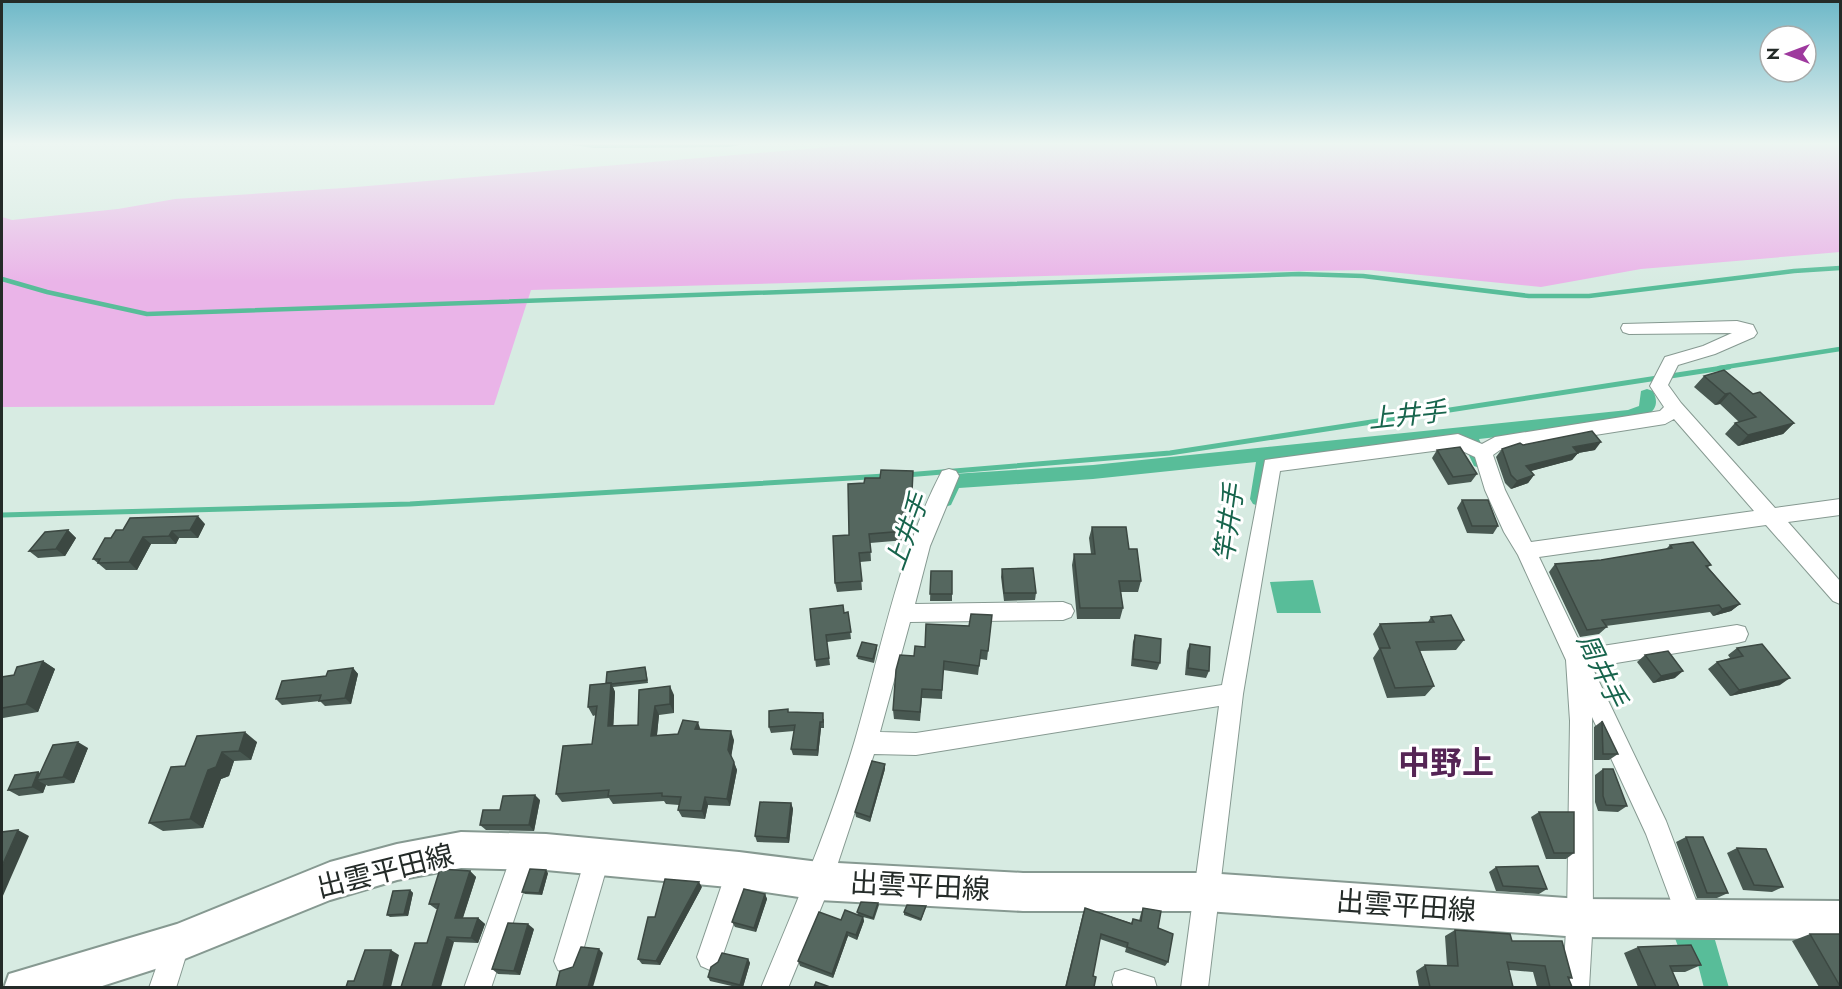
<svg xmlns="http://www.w3.org/2000/svg" width="1842" height="989" font-family="Jost,'Noto Sans JP',sans-serif">
	<style>
		.green { fill: #eab4e8 }
		.water { fill: #58bd99 }
		.lines { fill: none; stroke-linecap: round; stroke-linejoin: round }
		.stream-far1 { stroke: #58bd99; stroke-width: 4.5 }
		.stream { stroke: #58bd99; stroke-width: 5 }
		.canal { fill: #58bd99; fill-rule: evenodd }
		.street-casing { stroke: #869991; stroke-width: 2 }
		.secondary-casing { stroke: #869991; stroke-width: 4 }
		.street { fill: #fff; fill-rule: evenodd }
		.secondary { fill: #fff; fill-rule: evenodd }
		.wall { fill: #495952 }
		.shaded-wall { fill: #3c4842 }
		.building { fill: #55675f; stroke: #3c4842; stroke-width: 1.5 }
		.labels { text-anchor: middle; dominant-baseline: central; stroke-width: 6; stroke-linejoin: round; paint-order: stroke }
		.water-label { font-size: 26px; font-style: italic; fill: #17644c; stroke: #fff }
		.near-street-label { font-size: 28px; fill: #242b28; stroke: #fff }
		.near-neighbourhood-label { font-size: 32px; font-weight: bold; fill: #552555; stroke: #fff }
	</style>
	<rect width="100%" height="100%" fill="#d7ebe2"/>
	<path class="green" d="M877 143H1840V252L1641 269 1541 287 1370 270 1159 273 531 290 494 405 2 407V217L12 220 118 209 175 199 344 188Z"/>
	<g class="water">
		<path d="M556 143H750L730 147 594 148Z"/>
		<path d="M1313 580 1321 613H1277L1270 582Z"/>
	</g>
	<g class="lines">
		<g class="stream-far1">
			<path d="M2 279 47 292 147 314 1299 274 1363 276 1529 296H1589L1794 271 1840 268"/>
			<path d="M1719 368 1840 349"/>
		</g>
		<g class="stream">
			<path d="M906 475 1170 453 1729 367"/>
			<path d="M2 515 410 504 885 476"/>
		</g>
		<g class="canal">
			<path d="M1647 389 1653 391C1663 411 1646 417 1630 422L1479 439 1489 461 1486 466 1480 468 1474 466 1463 443 1455 442 1292 458 1290 464 1271 468 1265 504 1259 506 1253 504 1250 499 1256 462 1093 479 959 488 951 505 945 507 939 505 936 500 947 476 953 474 1093 465 1628 410 1639 406 1641 391Z"/>
			<path d="M1678 902 1686 906 1697 932 1715 940 1729 988H1704L1696 957 1679 949 1666 914 1670 906Z"/>
		</g>
		<g class="street-casing">
			<g id="street">
				<path d="M1737 321 1753 325 1757 333 1754 337 1715 354 1678 365 1668 385 1681 403 1775 508 1840 499V515L1788 522 1840 581V604L1833 601 1766 525 1539 557 1583 649 1737 625 1745 627 1748 634 1745 641 1737 643 1592 667 1666 821 1703 919 1699 928 1690 932 1681 928 1646 834 1592 717 1593 918 1589 988H1562L1567 918 1570 721 1566 660 1518 555 1504 532 1485 490 1475 457 1456 448 1280 471 1243 694 1208 988H1181L1219 706 916 755 874 754 832 881 788 988H761C795 906 830 825 855 740 881 651 899 552 942 471L949 469 956 471 959 476 930 546 915 604 1063 602 1071 605 1074 611 1071 617 1063 620 910 622 880 732 916 733 1222 685 1265 460 1458 434 1482 444 1495 437 1660 411 1664 407 1650 386 1665 357 1703 346 1732 333 1629 334 1623 332 1621 328 1623 324ZM1674 419 1754 511 1531 542 1505 490 1493 455 1500 450 1665 424Z"/>
				<path d="M525 839 534 842 537 851 491 988H464L513 851 516 842Z"/>
				<path d="M598 844 607 847 610 856 580 961 576 970 567 974 558 970 554 961 586 856 589 847Z"/>
				<path d="M739 857 748 861 752 870 719 966 710 970 701 966 697 957 730 861Z"/>
				<path d="M177 930 186 934 190 943 176 988H149L168 934Z"/>
				<path d="M1125 969 1154 978 1157 988H1114L1112 982 1115 972Z"/>
			</g>
		</g>
		<g class="secondary-casing">
			<path id="secondary" d="M461 832 546 834 739 852 819 862 1023 873H1206L1580 899 1840 901V939L1580 937 1206 911H1023L819 900 739 888 546 870 461 868 397 880 330 900 177 962 96 988H4L9 974 177 924 330 862 397 844Z"/>
		</g>
		<use href="#street" class="street"/>
		<use href="#secondary" class="secondary"/>
	</g>
	<g class="wall">
		<path d="M1704 376 1753 394 1794 423 1783 434 1738 446 1725 434 1735 423 1739 422 1720 404 1715 405 1694 387Z"/>
		<path d="M1523 445 1595 450 1578 453 1572 460 1530 471 1534 475 1528 483 1511 489 1505 483 1496 457 1502 449Z"/>
		<path d="M1437 450 1477 474 1471 482 1448 485 1432 458Z"/>
		<path d="M913 471 911 522H904L906 540 870 543 871 561 860 562 862 590 837 592 835 583 864 483Z"/>
		<path d="M1462 500 1498 526 1493 534 1467 533 1457 508Z"/>
		<path d="M205 524 198 538H179L176 544H151L137 570H106L93 559 111 538Z"/>
		<path d="M1092 527 1129 549 1141 581 1138 592H1121L1123 608 1120 619H1077L1072 565 1074 554H1091L1089 538Z"/>
		<path d="M68 530 76 538 65 556 38 558 29 551Z"/>
		<path d="M1670 545 1711 565 1708 567 1740 604 1731 611 1713 616 1710 612 1606 626 1607 627 1599 634 1580 637 1549 572 1555 564 1601 560 1666 549Z"/>
		<path d="M1002 569 1036 593 1035 600 1004 601 1001 577Z"/>
		<path d="M931 571H952V601H930Z"/>
		<path d="M810 609 844 613 848 612 851 639 827 642 830 665 816 667Z"/>
		<path d="M992 615 987 660 980 659 978 675 943 670 942 699 922 698 920 721 894 719 893 710 914 656 925 647Z"/>
		<path d="M1431 617 1464 640 1456 650 1420 651 1434 686 1425 696 1387 698 1373 658 1379 649 1373 634 1380 624 1428 622Z"/>
		<path d="M1135 635 1160 663 1157 670 1131 666 1133 642Z"/>
		<path d="M1190 644 1209 671 1206 678 1185 675 1187 651Z"/>
		<path d="M877 645V649L874 663 858 659 857 656Z"/>
		<path d="M1737 648 1780 685 1730 696 1708 669 1717 662 1730 658 1728 655Z"/>
		<path d="M1645 655 1675 678 1653 683 1637 662Z"/>
		<path d="M43 661 55 669 38 712 3 718 2 721V677L14 675Z"/>
		<path d="M353 668 358 674 351 704 325 706 320 701 282 705 276 699 326 676Z"/>
		<path d="M646 670 648 683 613 687 615 692 613 726 638 725 639 690 674 695V713L659 715 657 735 678 734 701 730 734 740 731 756 737 770 730 806 708 805 705 819 682 817 678 810 679 805 666 804 664 801 613 804 609 798 562 802 556 794 592 744 596 715 593 716 588 707 606 683Z"/>
		<path d="M788 712 824 719V728H821L818 756 793 755 791 749 794 731 771 733 769 727Z"/>
		<path d="M1602 721 1618 754 1609 760H1594V727Z"/>
		<path d="M197 736 257 742 251 760 234 761 229 776 221 779 203 828 163 831 149 823 185 766Z"/>
		<path d="M88 748 74 783 48 786 46 785 43 793 19 796 8 790 38 772 40 773Z"/>
		<path d="M885 769 870 822 856 817 855 812Z"/>
		<path d="M1603 769 1627 806 1618 812 1598 811 1595 802V775Z"/>
		<path d="M540 800 534 831 486 830 480 825 500 810Z"/>
		<path d="M791 803 793 809 789 843 757 842 755 836Z"/>
		<path d="M1539 812 1574 853 1566 859H1546L1531 817Z"/>
		<path d="M1686 837 1728 893 1717 898H1697L1676 842Z"/>
		<path d="M1737 848 1783 887 1772 892 1743 890 1727 853Z"/>
		<path d="M1496 867 1547 889 1539 894 1496 891 1489 872Z"/>
		<path d="M470 871 476 877 463 918H478L485 924 478 943 454 942 427 943 438 909H436L429 904Z"/>
		<path d="M548 873 542 895 525 894 522 892Z"/>
		<path d="M702 887 660 965 642 964 638 959Z"/>
		<path d="M410 890 413 893 408 916 390 917 387 915Z"/>
		<path d="M765 894 767 899 756 932 735 927 732 922Z"/>
		<path d="M878 903 879 905 874 920 863 917 864 921 857 940 848 936 833 978 800 966 798 961 841 920 858 915 857 912Z"/>
		<path d="M926 906 921 921 904 915V912Z"/>
		<path d="M1085 908 1131 923 1133 919 1139 921 1141 913 1143 908 1158 928 1168 962 1165 966 1125 952 1126 948 1100 939 1093 976 1094 987H1065L1083 913Z"/>
		<path d="M534 929 520 975 498 974 492 969Z"/>
		<path d="M1455 930 1512 941 1572 978 1569 979 1572 987H1537L1533 972 1509 970 1513 987H1419L1416 971 1425 965 1447 966 1445 936Z"/>
		<path d="M1810 934H1840V987H1819L1792 941Z"/>
		<path d="M1638 947 1701 965 1685 972H1672L1679 987H1638L1624 953Z"/>
		<path d="M748 959 750 963 743 987H736L710 981 708 977Z"/>
	</g>
	<g class="shaded-wall">
		<path d="M1730 393 1720 404 1715 405 1725 394Z"/>
		<path d="M1794 423 1783 434 1738 446 1748 435Z"/>
		<path d="M1601 442 1595 450 1578 453 1572 460 1520 474 1526 466 1573 447Z"/>
		<path d="M1534 475 1528 483 1511 489 1517 481Z"/>
		<path d="M198 516 205 524 198 538 190 530Z"/>
		<path d="M68 530 76 538 65 556 56 549Z"/>
		<path d="M172 531 179 538 176 544 169 536Z"/>
		<path d="M143 537 151 544 137 570 129 562Z"/>
		<path d="M1740 604 1731 611 1713 616 1722 609Z"/>
		<path d="M43 661 55 669 38 712 26 704Z"/>
		<path d="M353 668 358 674 351 704 345 698Z"/>
		<path d="M1683 671 1675 678 1653 683 1661 676Z"/>
		<path d="M1790 678 1780 685 1730 696 1739 690Z"/>
		<path d="M611 683 615 692 613 735 608 726Z"/>
		<path d="M670 686 674 695V713L670 704Z"/>
		<path d="M655 706 659 715 656 744 651 736Z"/>
		<path d="M698 722 701 731 695 729Z"/>
		<path d="M820 722 821 728 818 756 817 750Z"/>
		<path d="M731 731 734 740 731 758 728 750Z"/>
		<path d="M245 732 257 742 251 760 239 751Z"/>
		<path d="M78 742 88 748 74 783 63 777Z"/>
		<path d="M222 752 234 761 229 776 221 779 203 828 190 819 208 770Z"/>
		<path d="M734 762 737 770 730 806 727 799Z"/>
		<path d="M885 764V769L870 822V817Z"/>
		<path d="M38 772 49 778 37 780 46 785 43 793 32 787Z"/>
		<path d="M535 795 540 800 534 831 529 825Z"/>
		<path d="M705 797 708 805 705 819 702 811Z"/>
		<path d="M791 803 793 809 789 843 787 838Z"/>
		<path d="M18 830 29 836 2 898V866Z"/>
		<path d="M546 870 548 873 542 895 539 893Z"/>
		<path d="M470 871 476 877 461 923 455 918Z"/>
		<path d="M699 882 702 887 660 965 656 961Z"/>
		<path d="M410 890 413 893 408 916 404 914Z"/>
		<path d="M765 894 767 899 756 932 754 928Z"/>
		<path d="M863 917 864 921 857 940 856 935Z"/>
		<path d="M478 918 485 924 478 943 471 938Z"/>
		<path d="M528 924 534 929 520 975 514 971Z"/>
		<path d="M847 932 848 936 833 978 832 974Z"/>
		<path d="M447 937 454 942 441 987H432Z"/>
		<path d="M599 949 603 953 593 987H588Z"/>
		<path d="M391 950 399 955 391 987H383Z"/>
		<path d="M748 959 750 963 743 987H742L740 985Z"/>
	</g>
	<g class="building">
		<path d="M1724 370 1753 394 1760 392 1794 423 1748 435 1735 423 1756 417 1730 393 1725 394 1704 376Z"/>
		<path d="M1592 431 1601 442 1573 447 1578 453 1526 466 1534 475 1517 481 1511 475 1502 449 1520 443 1523 445Z"/>
		<path d="M1460 447 1477 474 1453 477 1437 450Z"/>
		<path d="M881 470 913 471 911 513H903L905 531 869 534 871 552 859 553 862 581 835 583 833 536 849 535 848 484 864 483 865 478H880Z"/>
		<path d="M1462 500H1488L1498 526H1472Z"/>
		<path d="M198 516 190 530 172 531 169 536 143 537 129 562 98 563 100 559H93L105 538H111L116 530H123L130 518Z"/>
		<path d="M1092 527H1126L1129 549H1137L1141 581H1119L1123 608H1080L1074 554H1095Z"/>
		<path d="M68 530 56 549 29 551 45 532Z"/>
		<path d="M1693 542 1711 565 1706 566 1740 604 1722 609 1719 605 1602 620 1607 627 1587 630 1555 564 1601 560 1672 548 1670 545Z"/>
		<path d="M1033 568 1036 593H1004L1002 569Z"/>
		<path d="M931 571H952V594H930Z"/>
		<path d="M843 605 844 613 848 612 851 632 826 635 829 658 815 660 810 609Z"/>
		<path d="M971 614 992 615 988 651 981 650 979 666 944 661 942 690 922 689 920 712 893 710 896 670 900 655 914 656 915 646 925 647 926 624 969 626Z"/>
		<path d="M1451 615 1464 640 1416 642 1434 686 1395 688 1380 648H1390L1380 624 1434 622 1431 617Z"/>
		<path d="M1135 635 1161 639 1160 663 1133 659Z"/>
		<path d="M862 642 877 645 873 659 857 656Z"/>
		<path d="M1190 644 1210 647 1209 671 1188 668Z"/>
		<path d="M1762 644 1790 678 1739 690 1717 662 1743 656 1737 648Z"/>
		<path d="M1668 651 1683 671 1661 676 1645 655Z"/>
		<path d="M43 661 26 704 2 708V677L14 675 17 667Z"/>
		<path d="M645 667 647 680 611 684V683H606L607 672Z"/>
		<path d="M353 668 345 698 319 701 321 695 276 699 282 681 326 676 328 671Z"/>
		<path d="M611 683 608 726 638 725 639 690 670 686V704L655 706 651 736 678 734 683 720 698 722 695 729 731 731 728 750 734 762 727 799 705 797 702 811 678 810 681 797 662 796V793L608 796 609 790 556 794 563 746 592 744 597 706 588 707 590 685Z"/>
		<path d="M788 709V712L823 713V722H820L817 750 791 749 795 725 769 727V711Z"/>
		<path d="M1602 721 1618 754H1603Z"/>
		<path d="M245 732 239 751 222 752 216 767 208 770 190 819 149 823 171 767 185 766 197 736Z"/>
		<path d="M78 742 63 777 37 780 53 745Z"/>
		<path d="M872 761 885 764 870 817 855 812Z"/>
		<path d="M1603 769H1613L1627 806 1606 805 1603 796Z"/>
		<path d="M38 772 32 787 8 790 15 775Z"/>
		<path d="M535 795 529 825H480L483 810H500L503 796Z"/>
		<path d="M760 802 791 803 787 838 755 836Z"/>
		<path d="M1539 812H1574V853H1554Z"/>
		<path d="M18 830 2 866V832Z"/>
		<path d="M1686 837H1703L1728 893H1707Z"/>
		<path d="M1737 848 1766 849 1783 887 1754 885Z"/>
		<path d="M1538 866 1547 889 1503 886 1496 867Z"/>
		<path d="M440 869 470 871 455 918H478L471 938 447 937 432 987H401L415 943H427L439 904H429Z"/>
		<path d="M530 869 546 870 539 893 522 892Z"/>
		<path d="M665 879 699 882 656 961 638 959 648 917H655Z"/>
		<path d="M744 889 765 894 754 928 732 922Z"/>
		<path d="M410 890 404 914 387 915 393 891Z"/>
		<path d="M861 902 878 903 873 918 857 912Z"/>
		<path d="M907 905 926 906 921 919 904 912Z"/>
		<path d="M1085 908 1132 924 1133 919 1141 921 1143 908 1161 911 1158 928 1173 934 1168 962 1127 947 1128 943 1101 934 1093 976 1096 977 1094 987H1066Z"/>
		<path d="M845 910 863 917 856 935 847 932 832 974 798 961 819 912 841 920Z"/>
		<path d="M508 923 528 924 514 971 492 969Z"/>
		<path d="M1455 930 1510 934 1512 941H1562L1572 978 1568 977 1572 987H1550L1545 966 1507 962 1513 987H1430L1425 965 1458 966Z"/>
		<path d="M1810 934H1840V986Z"/>
		<path d="M1691 945 1701 965 1670 966 1679 987H1656L1638 947Z"/>
		<path d="M581 947 599 949 588 987H556L560 971 573 967Z"/>
		<path d="M365 950H391L383 987H346L348 981H354Z"/>
		<path d="M722 953 748 959 740 985 708 977 711 967 718 962Z"/>
		<path d="M816 982 830 987H814Z"/>
	</g>
	<linearGradient id="sky" x2="0" y2="1"><stop stop-color="#6eb8c8"/><stop offset="0.51" stop-color="#edf6f2"/><stop offset="1" stop-color="#edf6f2" stop-opacity="0"/></linearGradient>
	<rect width="1842" height="282" fill="url(#sky)"/>
	<g class="labels">
		<g class="water-label">
			<text transform="translate(1407 415) rotate(-6)">上井手</text>
			<text transform="translate(1229 523) rotate(-82)">竿井手</text>
			<text transform="translate(907 532) rotate(-70)">上井手</text>
			<text transform="translate(1602 670) rotate(64)">周井手</text>
		</g>
		<g class="near-street-label">
			<text transform="translate(385 871) rotate(-14)">出雲平田線</text>
			<text transform="translate(920 886) rotate(3)">出雲平田線</text>
			<text transform="translate(1406 906) rotate(4)">出雲平田線</text>
		</g>
		<g class="near-neighbourhood-label">
			<text x="1446" y="763">中野上</text>
		</g>
	</g>
	<rect width="1842" height="989" fill="none" stroke="#242b28" stroke-width="6"/>
	<g transform="translate(1788 54) rotate(270)"><circle r="28" fill="#ffffff" stroke="#a7aaa9" stroke-width="1.5"/>
	<path d="M0-4.5L10 22L0 15L-10 22Z" fill="#9e399e"/>
	<text y="-9" font-size="16" font-weight="bold" text-anchor="middle" fill="#242b28">N</text>
	</g>
</svg>
